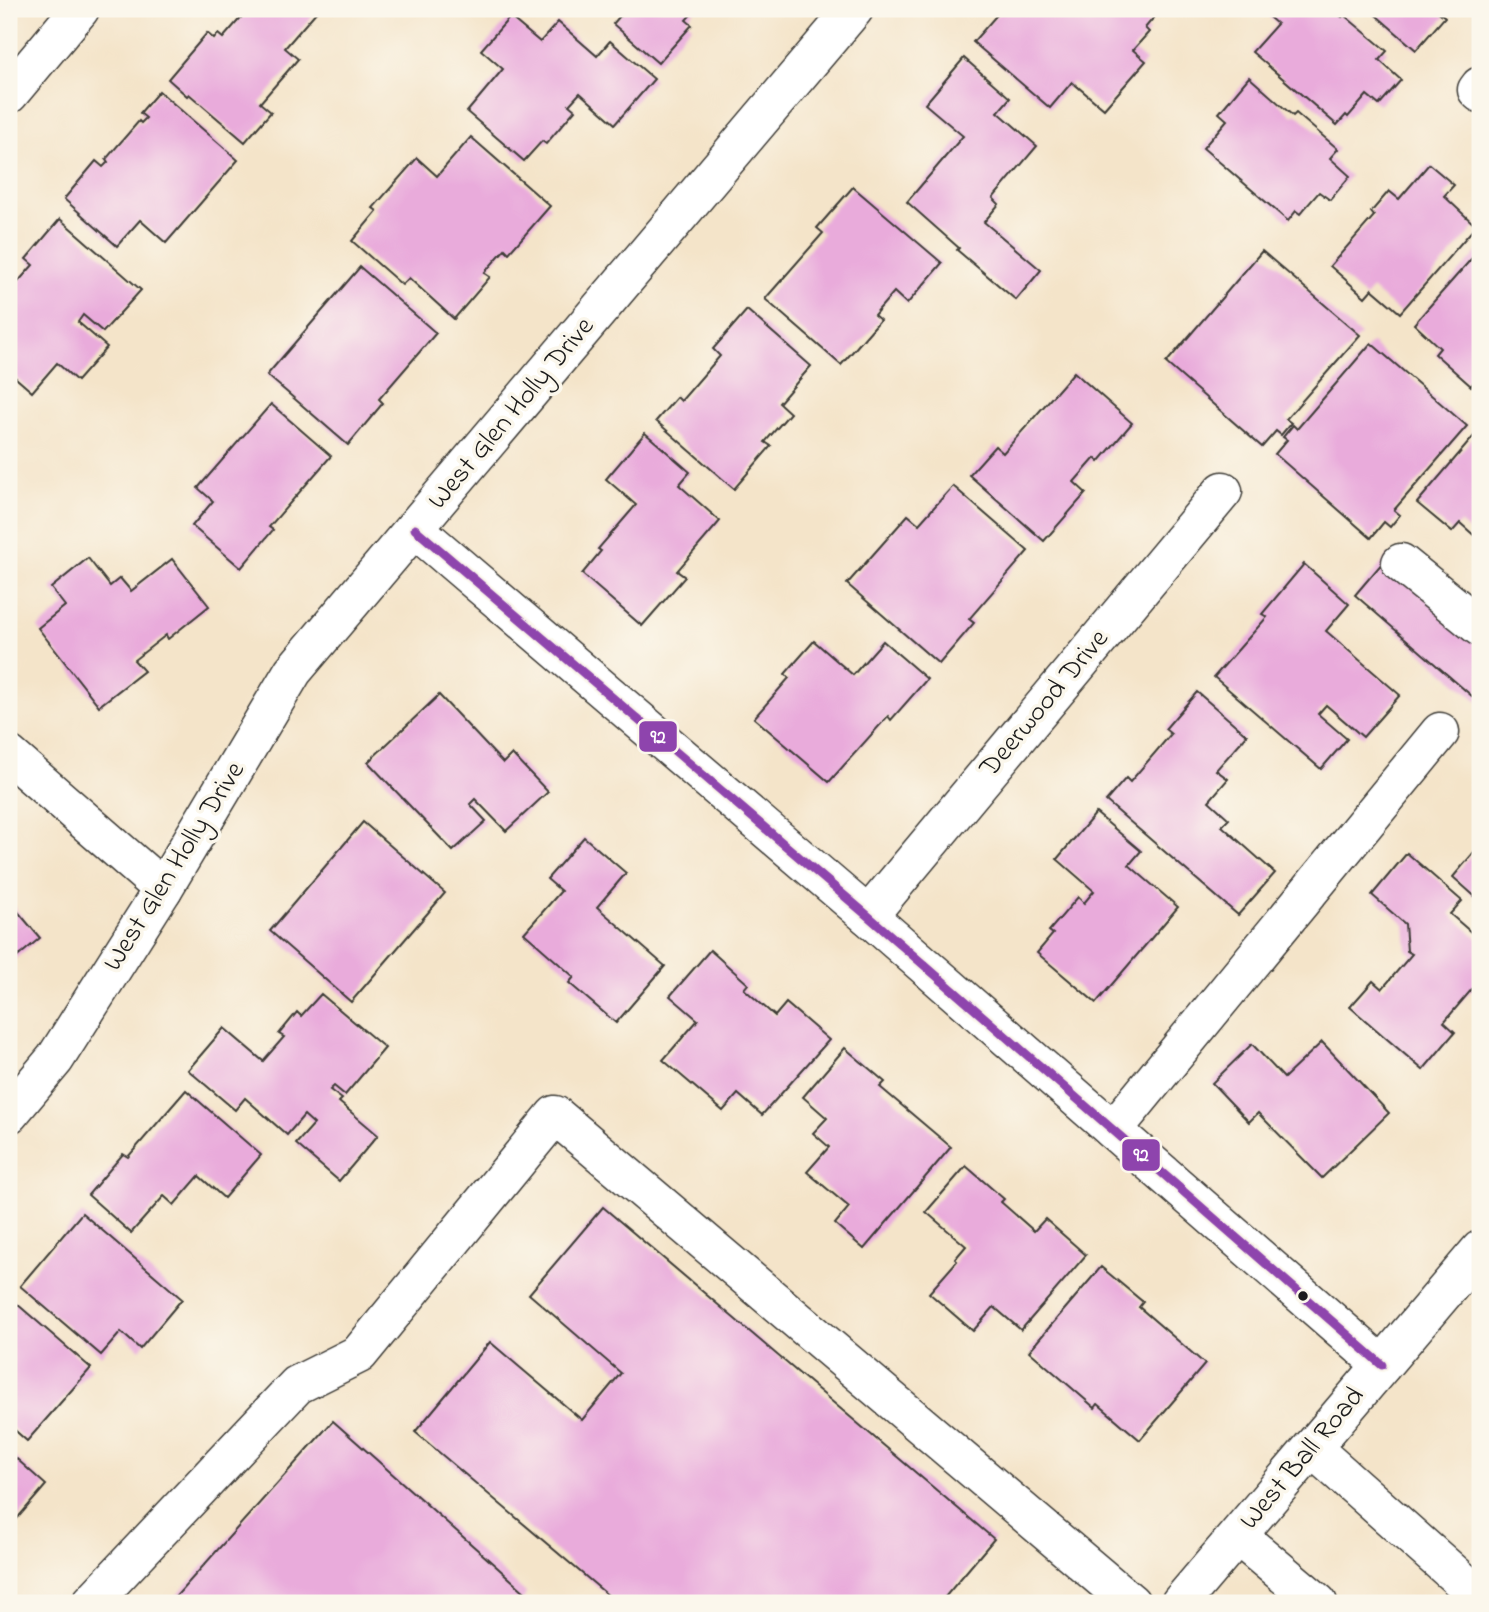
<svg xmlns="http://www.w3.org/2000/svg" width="1489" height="1612" font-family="'Indie Flower',sans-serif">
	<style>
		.building { fill: #e9abdb }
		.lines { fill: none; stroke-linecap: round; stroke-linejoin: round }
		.minor-casing { stroke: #3c3a36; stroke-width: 41 }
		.major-casing { stroke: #3c3a36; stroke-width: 41 }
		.minor { stroke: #fff; stroke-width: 38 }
		.major { stroke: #fff; stroke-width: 38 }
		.bus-1-casing { stroke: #fbf7ec; stroke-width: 14 }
		.bus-1 { stroke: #8e44ad; stroke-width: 9 }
		.bus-dot { fill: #1c1c1c; stroke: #fbf7ec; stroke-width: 2.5 }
		.labels { text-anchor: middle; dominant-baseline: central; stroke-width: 7; stroke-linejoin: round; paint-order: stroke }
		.street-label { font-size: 28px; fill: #1c1c1c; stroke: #fbf7ec }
		.line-badge { stroke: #fbf7ec; stroke-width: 2.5 }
		.badge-label { font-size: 19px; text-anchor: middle; font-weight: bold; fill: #fff }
	</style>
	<rect width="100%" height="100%" fill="#fbf7ec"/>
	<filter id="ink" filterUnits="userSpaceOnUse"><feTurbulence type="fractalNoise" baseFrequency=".0143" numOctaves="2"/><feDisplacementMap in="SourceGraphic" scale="14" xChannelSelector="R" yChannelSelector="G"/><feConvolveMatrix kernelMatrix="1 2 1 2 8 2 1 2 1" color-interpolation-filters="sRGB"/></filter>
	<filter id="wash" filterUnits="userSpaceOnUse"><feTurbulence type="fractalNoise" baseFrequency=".00686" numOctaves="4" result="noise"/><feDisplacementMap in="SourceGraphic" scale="28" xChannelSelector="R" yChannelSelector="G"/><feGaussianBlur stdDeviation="1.57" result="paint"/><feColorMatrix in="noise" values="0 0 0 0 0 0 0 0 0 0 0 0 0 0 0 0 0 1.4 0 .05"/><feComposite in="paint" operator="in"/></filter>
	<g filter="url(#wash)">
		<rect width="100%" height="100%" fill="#f4e4c9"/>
		<g id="blocks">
			<g class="building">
				<path d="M238 9H315L317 11 285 48 298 59 260 103 271 112 245 142 189 94 187 96 168 79 207 33 214 39 218 34 223 38 244 14Z"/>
				<path d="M626 9H696L686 20 692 25 658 63 613 24Z"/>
				<path d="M1002 9 1022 10 1023 9H1161L1145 28 1149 32 1133 50 1146 61 1104 109 1072 82 1050 108 973 42Z"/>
				<path d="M1275 9H1332L1342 17 1344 15 1387 51 1379 60 1401 80 1379 105 1367 95 1348 117 1346 115 1337 125 1252 52 1277 24 1269 17Z"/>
				<path d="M1369 9H1435L1445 17 1416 50Z"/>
				<path d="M510 17 540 42 558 22 597 56 610 41 654 79 615 124 580 93 569 105 575 110 546 144 542 141 524 161 467 112 503 69 481 50Z"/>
				<path d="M964 58 1010 98 998 112 1037 146 993 198 999 204 984 222 1041 270 1016 300 957 250 959 248 907 202 963 136 925 104Z"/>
				<path d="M1249 77 1293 116 1296 113 1338 149 1330 158 1350 176 1330 200 1319 192 1300 214 1296 211 1288 221 1203 148 1227 120 1219 113Z"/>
				<path d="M159 91 238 160 166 243 140 220 117 246 64 199 96 161 103 167 108 162 106 159 139 121 141 123 146 118 140 113Z"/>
				<path d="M471 137 550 206 509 253 505 249 484 273 490 277 454 319 409 278 402 285 352 241 377 211 373 208 417 158 437 176Z"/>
				<path d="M1429 164 1454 185 1444 196 1476 226 1400 313 1372 289 1365 297 1330 266 1374 216 1371 212 1389 191 1399 199Z"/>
				<path d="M853 187 942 263 907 304 894 292 874 315 880 320 841 365 765 299 823 233 817 228Z"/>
				<path d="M60 219 141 290 103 332 83 315 78 322 107 347 77 381 57 363 32 392 9 372V292L33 265 26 259Z"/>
				<path d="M1480 249V375L1471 386 1435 354 1440 348 1414 324Z"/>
				<path d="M1262 251 1360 335 1286 419 1291 423 1281 435 1276 431 1262 447 1166 363Z"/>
				<path d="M360 267 436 333 379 399 383 403 348 445 267 375Z"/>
				<path d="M747 310 811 366 779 403 790 413 765 442 771 446 734 489 656 421 677 397 681 401 720 356 713 349Z"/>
				<path d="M1371 343 1467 426 1394 510 1400 515 1390 527 1384 522 1371 538 1275 454 1287 440 1283 437 1293 425 1297 429Z"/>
				<path d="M1074 372 1132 423 1099 462 1095 458 1074 482 1086 493 1044 541 969 475 995 446 1003 453Z"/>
				<path d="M271 404 331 456 269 527 273 530 241 568 192 526 213 501 198 488Z"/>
				<path d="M1480 429V534L1477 538 1460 523 1452 532 1417 503Z"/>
				<path d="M645 433 690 472 679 485 720 521 677 571 685 577 642 626 582 574 601 551 598 549 636 505 606 479Z"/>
				<path d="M953 486 1028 551 969 619 974 623 939 664 847 584 908 515 919 524Z"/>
				<path d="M1389 555 1480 633V703L1355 595Z"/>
				<path d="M88 558 110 586 120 578 131 591 172 559 209 606 168 639 166 635 134 660 144 671 99 706 38 628 65 606 51 588Z"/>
				<path d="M1304 564 1349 604 1326 631 1400 695 1363 737 1326 705 1318 714 1347 739 1321 769 1214 677 1267 617 1262 614Z"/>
				<path d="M814 641 853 675 883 641 927 679 891 720 888 716 829 782 754 718 789 678 785 674Z"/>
				<path d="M1197 692 1247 735 1216 770 1228 779 1209 801 1229 819 1222 826 1275 873 1238 915 1106 801 1126 778 1130 782 1171 734 1165 729Z"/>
				<path d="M439 695 503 763 512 754 548 792 506 831 475 799 470 804 486 821 453 851 368 762Z"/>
				<path d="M1096 813 1141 851 1129 865 1178 907 1096 1003 1037 953 1053 934 1049 931 1078 897 1084 903 1094 891 1057 859Z"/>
				<path d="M363 822 445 893 351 1002 270 931Z"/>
				<path d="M584 837 626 873 597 907 665 966 616 1023 569 983 574 977 524 933 561 891 547 879Z"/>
				<path d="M1480 845V901L1453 877Z"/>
				<path d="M1407 853 1462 901 1450 914 1480 940V992L1479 994 1472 989 1444 1022 1455 1032 1423 1070 1350 1007 1373 981 1382 989 1412 954 1407 951 1405 924 1372 895Z"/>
				<path d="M9 901 40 938 9 964Z"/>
				<path d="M710 950 748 984 744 989 775 1016 786 1003 829 1040 762 1115 738 1094 723 1111 663 1060 698 1020 670 996Z"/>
				<path d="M321 994 385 1048 345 1095 334 1086 330 1090 342 1099 339 1102 378 1135 339 1181 296 1144 314 1124 304 1115 287 1135 245 1098 235 1110 188 1070 224 1028 263 1061 284 1037 279 1034 297 1012 301 1016Z"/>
				<path d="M1322 1042 1389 1113 1322 1178 1258 1113 1249 1122 1212 1083 1252 1044 1284 1078Z"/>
				<path d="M845 1048 885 1082 880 1087 951 1147 864 1249 835 1224 849 1207 807 1172 829 1147 813 1133 827 1118 803 1097Z"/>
				<path d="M186 1090 261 1155 224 1198 199 1176 174 1205 164 1196 131 1233 88 1195 123 1154 128 1157Z"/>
				<path d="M966 1166 1004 1199 1001 1202 1034 1231 1045 1219 1086 1255 1021 1330 994 1307 973 1331 929 1293 957 1261 955 1259 966 1246 926 1212Z"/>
				<path d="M603 1207 994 1539 940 1603H617L415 1432 490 1342 582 1420 621 1373 529 1294Z"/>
				<path d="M82 1213 182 1299 140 1349 121 1332 101 1355 20 1286Z"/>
				<path d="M1101 1267 1143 1302 1139 1307 1205 1364 1140 1440 1098 1404 1095 1408 1029 1351Z"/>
				<path d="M9 1297 91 1368 27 1441 9 1425Z"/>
				<path d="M333 1421 526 1593 522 1603H170Z"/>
				<path d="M9 1452 46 1485 9 1528Z"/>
			</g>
		</g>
	</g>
	<g filter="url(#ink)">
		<use href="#blocks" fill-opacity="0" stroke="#3c3a36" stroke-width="2"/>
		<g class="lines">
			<g class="minor-casing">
				<g id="minor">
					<path d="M1480 86 1477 90 1480 93"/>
					<path d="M9 94 80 9"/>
					<path d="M415 529 868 916 1382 1365"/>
					<path d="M1401 563 1480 627"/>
					<path d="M9 755 163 889"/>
					<path d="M868 916 1223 491"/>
					<path d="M9 1114 55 1059 163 889 293 671 854 9"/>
					<path d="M1113 1130 1440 732"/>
					<path d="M1312 1448 1480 1597"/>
					<path d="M1238 1536 1318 1603"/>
					<path d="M91 1603 297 1385 359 1354 555 1115 1131 1603"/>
				</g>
			</g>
			<g class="major-casing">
				<path id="major" d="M1180 1603 1480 1250"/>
			</g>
			<use href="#minor" class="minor"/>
			<use href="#major" class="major"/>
			<g class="bus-1-casing">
				<path id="bus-1" d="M415 529 868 916 1382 1365"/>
			</g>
			<use href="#bus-1" class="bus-1"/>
		</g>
	</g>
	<circle class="bus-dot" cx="1303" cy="1296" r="6"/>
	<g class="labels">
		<g class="street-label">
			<text transform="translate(512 414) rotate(-50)">West Glen Holly Drive</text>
			<text transform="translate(1045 704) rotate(-50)">Deerwood Drive</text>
			<text transform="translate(175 867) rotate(-58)">West Glen Holly Drive</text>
			<text transform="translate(1303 1459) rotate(-50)">West Ball Road</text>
		</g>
	</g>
	<g class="line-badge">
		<rect x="638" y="720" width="40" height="33" rx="7" fill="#8e44ad"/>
		<rect x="1121" y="1138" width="40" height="34" rx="7" fill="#8e44ad"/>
	</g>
	<g class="badge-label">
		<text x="658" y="743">92</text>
		<text x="1141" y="1161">92</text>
	</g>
	<rect width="1489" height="1612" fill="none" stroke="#fbf7ec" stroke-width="35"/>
</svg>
